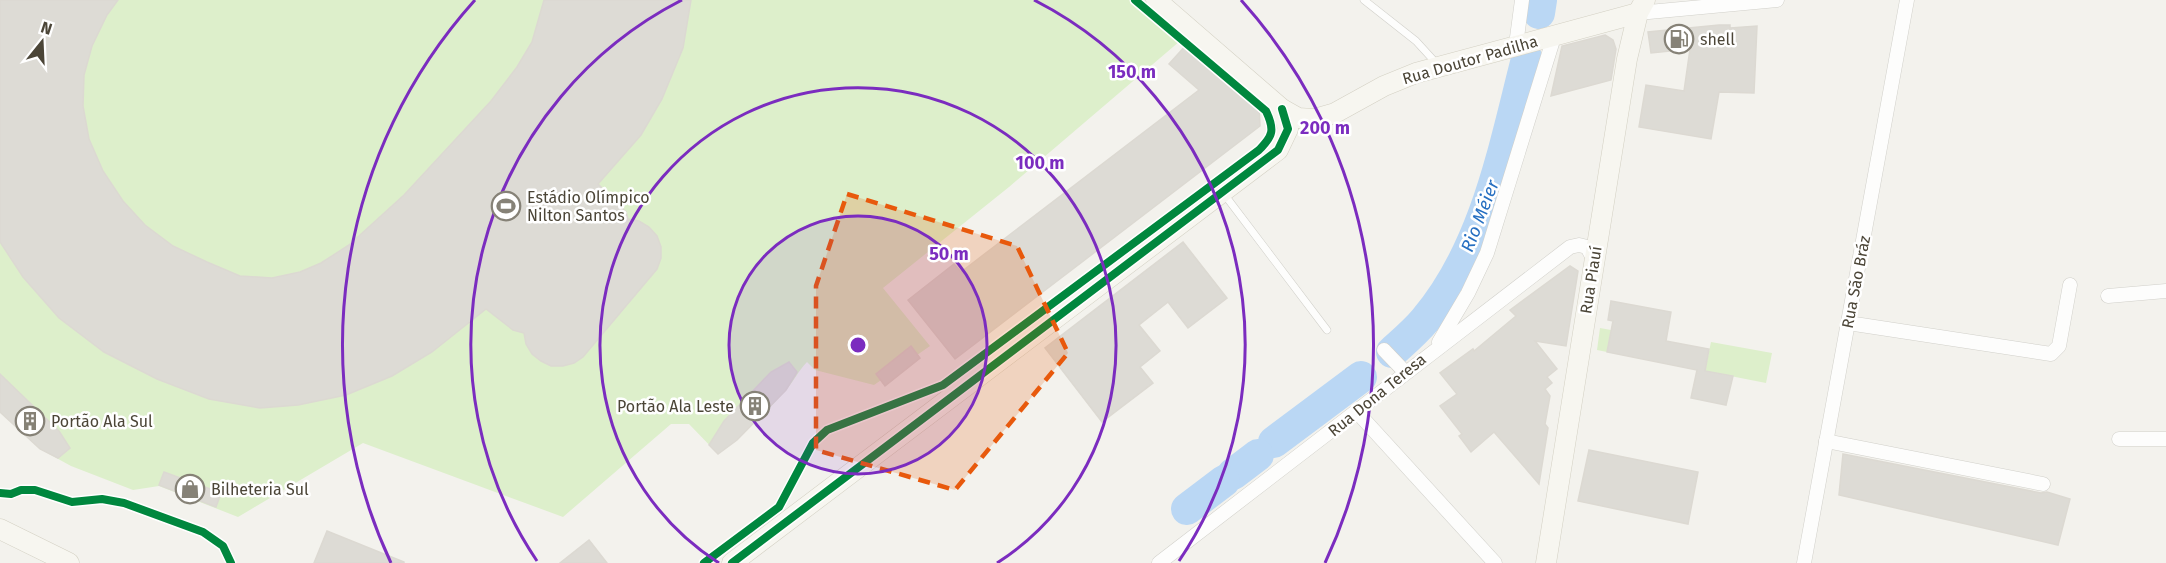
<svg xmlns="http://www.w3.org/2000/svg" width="2166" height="563" font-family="'Fira Sans',sans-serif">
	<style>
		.green { fill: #ddefcb }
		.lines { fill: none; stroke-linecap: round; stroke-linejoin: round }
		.river { stroke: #bad7f4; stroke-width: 32 }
		.building { fill: #dddbd5; stroke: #dcd9d2; stroke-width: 1.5 }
		.lane-casing { stroke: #d1d0ca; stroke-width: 8 }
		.street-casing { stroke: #d1d0ca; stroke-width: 15 }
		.secondary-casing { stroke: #d3d0c3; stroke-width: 21 }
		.lane { stroke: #fdfdfc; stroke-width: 7 }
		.street { stroke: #fdfdfc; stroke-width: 14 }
		.secondary { stroke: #f7f6f0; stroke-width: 20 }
		.cycleway-casing { stroke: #fff; stroke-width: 11 }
		.cycleway { stroke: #00873e; stroke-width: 8 }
		.marked { fill: #e8590c; fill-opacity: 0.2; stroke: #e8590c; stroke-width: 4.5; stroke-dasharray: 12 8; stroke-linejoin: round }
		.ring { fill: none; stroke: #7b2cbf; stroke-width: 3 }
		.labels { text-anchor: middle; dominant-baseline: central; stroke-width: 5; stroke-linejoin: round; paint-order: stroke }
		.poi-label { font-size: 16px; fill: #4b4537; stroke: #fff; text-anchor: start }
		.street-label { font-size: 16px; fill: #4b4537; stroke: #fff }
		.water-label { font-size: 18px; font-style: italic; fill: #266fc1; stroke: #fff }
		.centre { fill: #7b2cbf; stroke: #fff; stroke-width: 3 }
		.ring-label { font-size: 18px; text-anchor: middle; font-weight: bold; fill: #7b2cbf; stroke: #fff; stroke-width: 5; stroke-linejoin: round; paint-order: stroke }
	</style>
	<rect width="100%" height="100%" fill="#f3f2ed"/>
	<g class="green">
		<path d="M0 0H1132L1180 41 1009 187 883 288 930 346 874 385 815 370 807 362C798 371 793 383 784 392 764 415 742 436 718 454L689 424H671L563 517 363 443 238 517 159 486 133 490 71 466 40 449 0 412Z"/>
		<path d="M1600 328 1611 330 1607 352 1597 350Z"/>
		<path d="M1711 342 1772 353 1766 383 1705 371Z"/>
	</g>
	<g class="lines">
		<g class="river">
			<path d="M1539 13 1541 0"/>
			<path d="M1392 352C1403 342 1415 332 1425 320 1486 248 1504 148 1527 59"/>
			<path d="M1274 442 1361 377"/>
			<path d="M1233 474 1258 455"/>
			<path d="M1187 509 1224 481"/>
		</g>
	</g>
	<g class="building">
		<path d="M0 0H118L107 15 92 46 84 75 83 106 89 139 103 171 123 201 145 225 173 246 207 262 240 276 272 278 300 272 321 263 349 245 404 195 491 101 517 67 532 42 544 0H691L683 48 662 99 641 135 598 184 626 212 628 219 639 221 649 227 657 236 661 247V258L657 269 583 357 574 363 563 366H551L541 361 532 354 526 344 524 333 513 330 486 309 432 352 392 376 346 395 298 405 260 408 209 399 157 379 104 352 59 318 23 277 0 242Z"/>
		<path d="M1719 25H1730V28L1757 26 1754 93 1719 92 1711 139 1639 127 1646 85 1684 91 1690 49 1651 53 1648 32Z"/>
		<path d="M1605 35 1613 40 1616 49 1611 80 1551 96 1562 46Z"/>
		<path d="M1187 44 1259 106 1260 126 955 359 908 300 954 264 961 272 1199 90 1169 64Z"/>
		<path d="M1183 242 1227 298 1188 328 1168 302 1139 325 1160 351 1140 367 1153 383 1102 422 1045 348Z"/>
		<path d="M1570 266 1578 271 1566 346 1535 341 1557 369 1547 377 1552 383 1545 389 1550 396 1545 424 1548 428 1539 484 1494 432 1471 452 1459 436 1462 434 1440 406 1457 394 1440 373 1473 349 1474 351 1516 316 1510 310Z"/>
		<path d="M1611 301 1671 312 1666 341 1709 349 1705 371 1733 376 1726 405 1691 398 1697 370 1607 352 1613 321 1608 320Z"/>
		<path d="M911 346 920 358 885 386 876 374Z"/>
		<path d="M789 362 797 372 786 390 737 440 718 454 709 445 724 421 771 372Z"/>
		<path d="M0 374 59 431 70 448 58 458 40 449 0 412Z"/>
		<path d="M1589 450 1698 472 1688 524 1578 501Z"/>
		<path d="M1843 454 2041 493 2047 492 2070 499 2058 545 1839 495Z"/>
		<path d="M164 472 221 493 216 507 159 485Z"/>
		<path d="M327 531 404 562V563H314Z"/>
		<path d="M589 540 607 563H560Z"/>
	</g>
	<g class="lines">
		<g class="lane-casing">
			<g id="lane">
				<path d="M1364 0 1416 41 1437 64"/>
				<path d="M1224 194 1327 330"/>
			</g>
		</g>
		<g class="street-casing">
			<g id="street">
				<path d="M1638 13 1777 0"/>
				<path d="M1516 45 1522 0"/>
				<path d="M2108 296 2166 291"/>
				<path d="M1848 323 2051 354 2059 346 2070 285"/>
				<path d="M1439 342 1468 293 1487 253 1554 37"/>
				<path d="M1384 350 1405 372"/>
				<path d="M1357 412 1495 563"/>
				<path d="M2119 439H2166"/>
				<path d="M1826 441 2043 484"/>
				<path d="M1159 563 1570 247 1579 245 1587 247 1594 260"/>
				<path d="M1804 563 1907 0"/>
			</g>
		</g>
		<g class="secondary-casing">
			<g id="secondary">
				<path d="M1156 0 1282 109 1298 118 1314 119 1335 113 1384 86 1416 73 1638 13"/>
				<path d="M0 529 69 563"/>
				<path d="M732 563 1278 150 1288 129 1282 109"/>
				<path d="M1546 563 1627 59 1638 13 1645 0"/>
			</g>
		</g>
		<use href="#lane" class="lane"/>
		<use href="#street" class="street"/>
		<use href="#secondary" class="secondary"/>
		<g class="cycleway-casing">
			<g id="cycleway">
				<path d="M0 493 11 494 21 490H35L72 502 102 499 124 503 203 532 223 546 231 563"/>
				<path d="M704 563 779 507 813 443 827 430 943 385 1259 150C1273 136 1275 130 1266 111L1135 0"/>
				<path d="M732 563 1278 150 1288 129 1282 109"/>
			</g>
		</g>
		<use href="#cycleway" class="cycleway"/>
	</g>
	<path class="marked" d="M847 194 1017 246 1068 353 955 490 816 450V286Z"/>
	<circle cx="858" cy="345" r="129" fill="#7b2cbf" fill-opacity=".12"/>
	<g class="ring">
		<circle cx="858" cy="345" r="129"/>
		<path d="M719 563A258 258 0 1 1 997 563"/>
		<path d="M537 561A387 387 0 0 1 682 0M1034 0A387 387 0 0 1 1179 561"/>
		<path d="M391 563A515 515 0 0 1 475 0M1241 0A515 515 0 0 1 1325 563"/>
	</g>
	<defs>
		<g id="fuel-ring" transform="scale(1.5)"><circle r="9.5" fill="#fff" stroke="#868277" stroke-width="1.5"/><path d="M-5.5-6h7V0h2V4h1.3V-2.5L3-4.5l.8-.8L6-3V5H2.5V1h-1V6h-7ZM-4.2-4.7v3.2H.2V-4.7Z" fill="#868277"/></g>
		<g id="stadium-ring" transform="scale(1.5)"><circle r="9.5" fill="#fff" stroke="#868277" stroke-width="1.5"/><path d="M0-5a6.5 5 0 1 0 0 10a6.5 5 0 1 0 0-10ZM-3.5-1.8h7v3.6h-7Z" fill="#868277"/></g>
		<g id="building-ring" transform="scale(1.5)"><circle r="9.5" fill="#fff" stroke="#868277" stroke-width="1.5"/><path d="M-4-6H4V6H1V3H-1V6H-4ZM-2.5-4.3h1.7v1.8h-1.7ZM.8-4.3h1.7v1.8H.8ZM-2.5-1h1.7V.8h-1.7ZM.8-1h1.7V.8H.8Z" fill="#868277"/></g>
		<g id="shop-ring" transform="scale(1.5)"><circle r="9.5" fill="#fff" stroke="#868277" stroke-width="1.5"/><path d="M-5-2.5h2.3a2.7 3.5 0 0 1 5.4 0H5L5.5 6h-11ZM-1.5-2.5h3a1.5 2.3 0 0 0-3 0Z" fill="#868277"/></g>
	</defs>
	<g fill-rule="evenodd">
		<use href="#fuel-ring" x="1679" y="39"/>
		<use href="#stadium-ring" x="506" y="206"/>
		<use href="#building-ring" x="755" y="406"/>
		<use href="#building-ring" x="30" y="421"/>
		<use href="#shop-ring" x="190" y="489"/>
	</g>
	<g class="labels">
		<g class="poi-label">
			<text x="1700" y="39">shell</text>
			<text x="527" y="197">Estádio Olímpico<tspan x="527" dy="18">Nilton Santos</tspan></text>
			<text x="734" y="406" text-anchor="end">Portão Ala Leste</text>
			<text x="51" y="421">Portão Ala Sul</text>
			<text x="211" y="489">Bilheteria Sul</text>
		</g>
		<g class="street-label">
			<text transform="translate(1470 60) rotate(-16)">Rua Doutor Padilha</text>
			<text transform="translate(1591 280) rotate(-81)">Rua Piauí</text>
			<text transform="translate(1856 282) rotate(-79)">Rua São Bráz</text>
			<text transform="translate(1377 395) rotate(-39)">Rua Dona Teresa</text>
		</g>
		<g class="water-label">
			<text transform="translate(1480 216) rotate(-69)">Rio Méier</text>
		</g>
	</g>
	<circle cx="858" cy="345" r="9" class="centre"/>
	<g class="ring-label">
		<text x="1132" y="78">150 m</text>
		<text x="1325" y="134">200 m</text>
		<text x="1040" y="169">100 m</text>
		<text x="949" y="260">50 m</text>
	</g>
	<g transform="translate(42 42) rotate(18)" stroke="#ffffff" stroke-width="4.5" paint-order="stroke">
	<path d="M0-4.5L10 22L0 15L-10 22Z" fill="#4b4537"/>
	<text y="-9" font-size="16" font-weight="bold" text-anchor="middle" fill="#4b4537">N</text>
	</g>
</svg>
